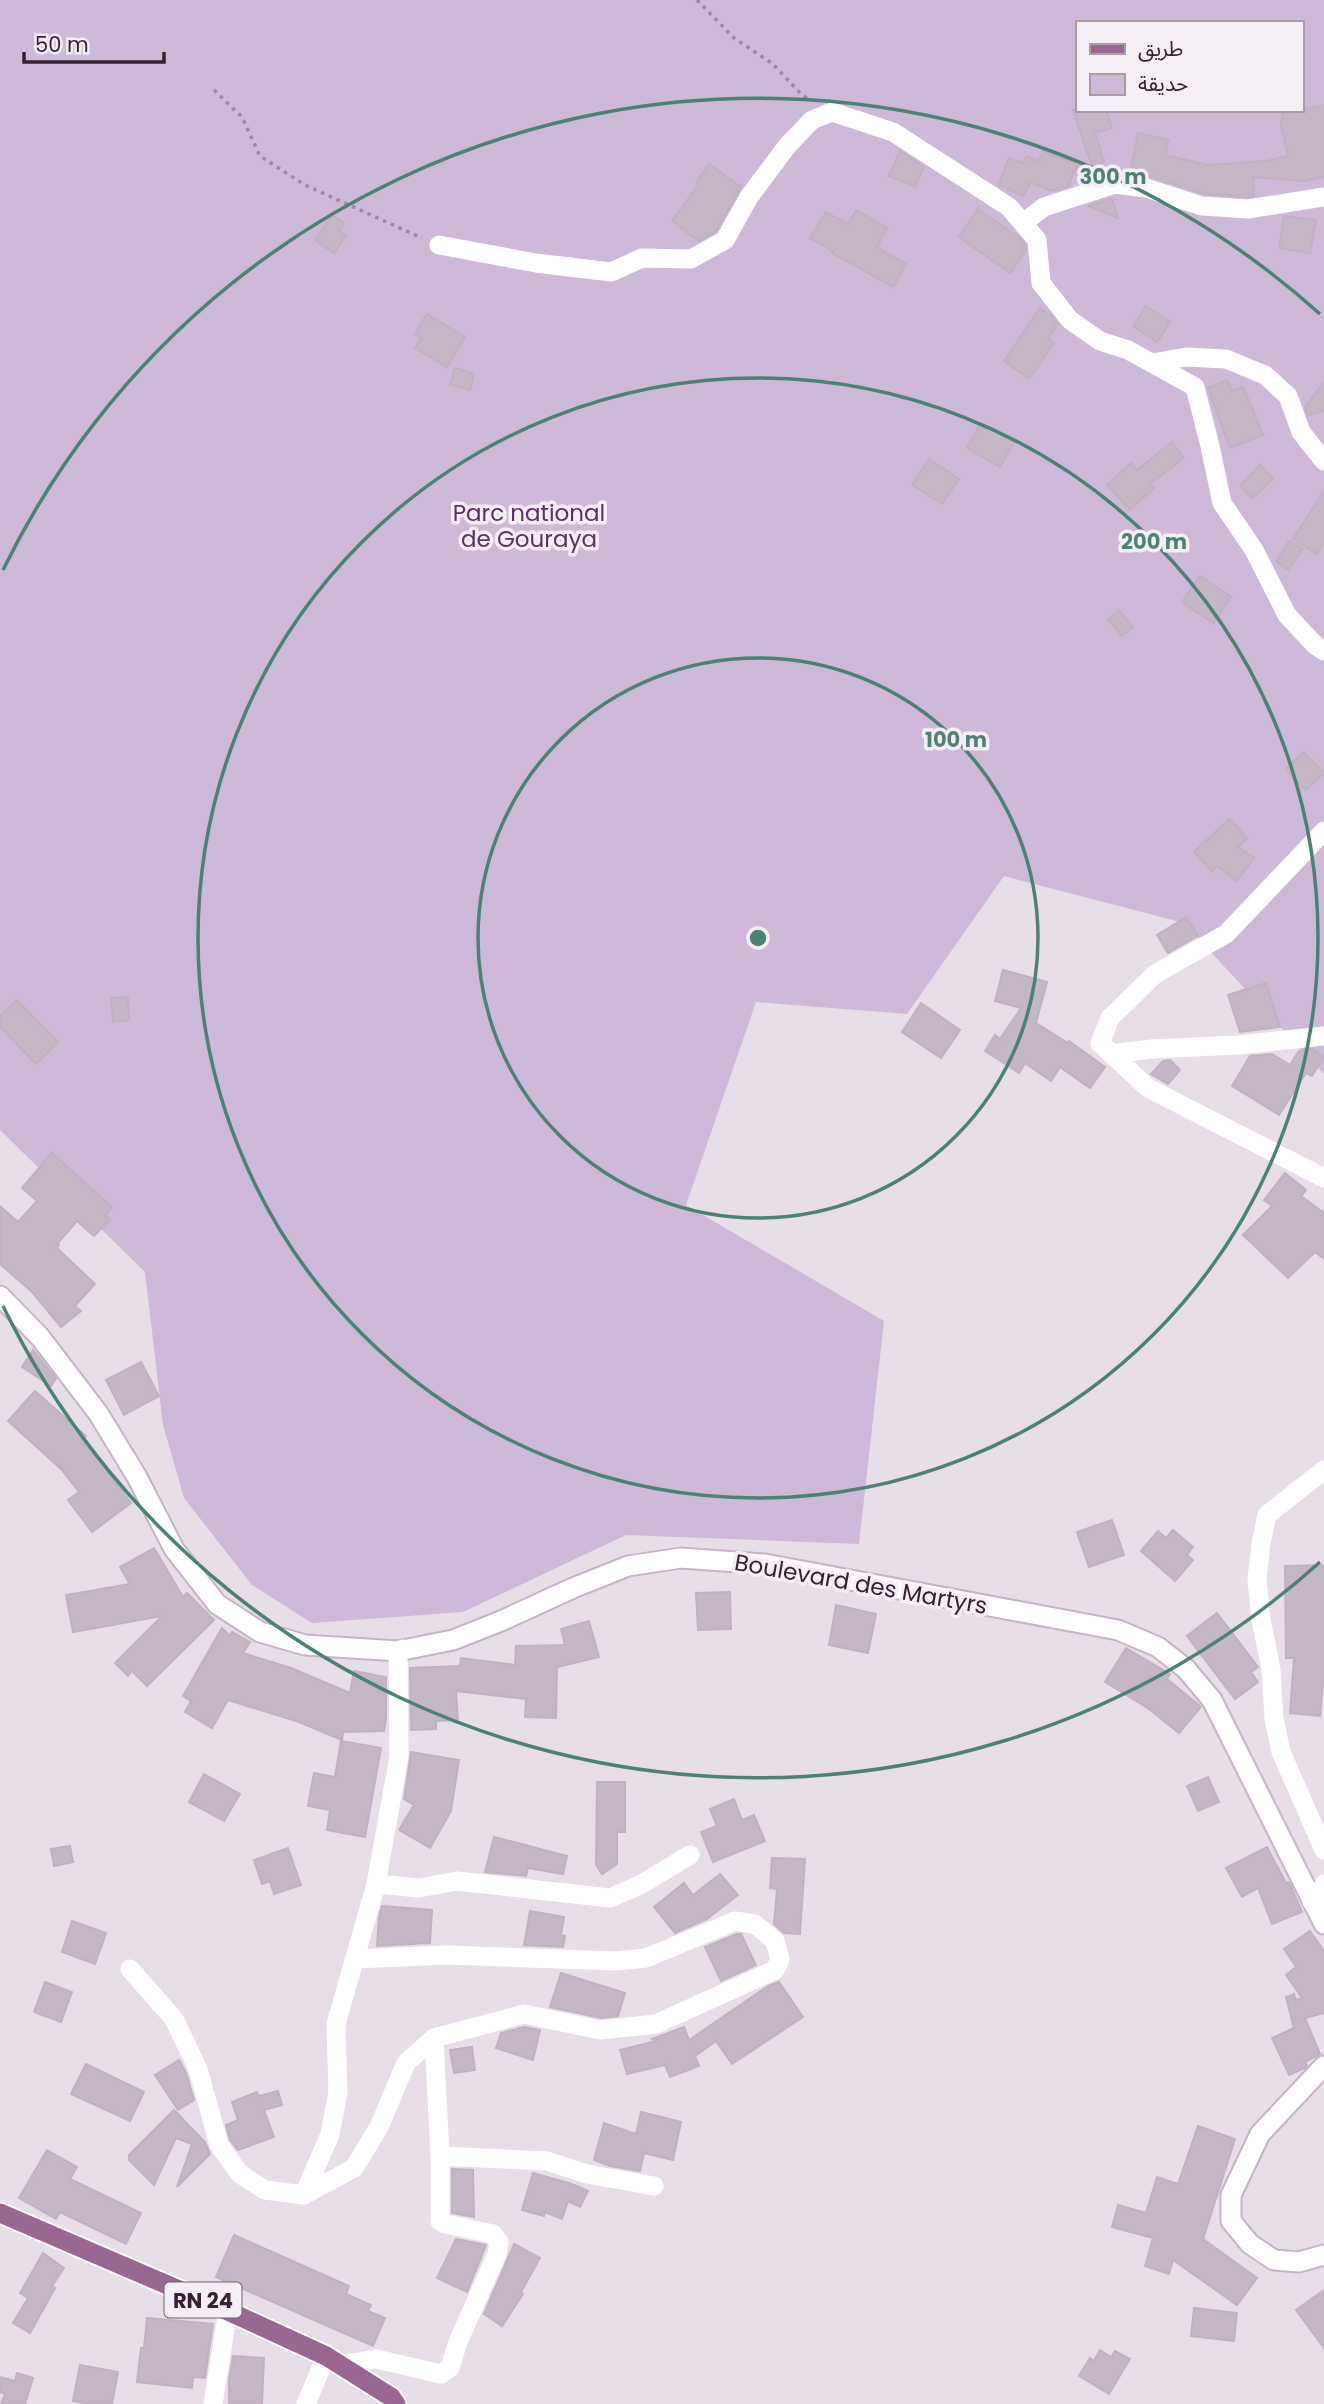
<svg xmlns="http://www.w3.org/2000/svg" width="1324" height="2404" font-family="Poppins,'Noto Sans Arabic',sans-serif">
	<style>
		.green { fill: #ceb9d8; fill-rule: evenodd }
		.building { fill: #c5b7c5; stroke: #c1b1c1; stroke-width: 2 }
		.lines { fill: none; stroke-linecap: round; stroke-linejoin: round }
		.secondary-casing { stroke: #c7b3c6; stroke-width: 23 }
		.primary-casing { stroke: #fff; stroke-width: 23 }
		.path { stroke: #a981a5; stroke-width: 3.5; stroke-dasharray: 3.5 5; stroke-linecap: butt }
		.minor { stroke: #fff; stroke-width: 19 }
		.secondary { stroke: #fff; stroke-width: 19 }
		.primary { stroke: #9a6792; stroke-width: 19 }
		.ring { fill: none; stroke: #4b8274; stroke-width: 3.5 }
		.labels { text-anchor: middle; dominant-baseline: central; stroke-width: 7; stroke-linejoin: round; paint-order: stroke }
		.shield { fill: #f5eef5; stroke: #6f5e6d; stroke-width: 2 }
		.shield-label { font-size: 21px; font-weight: bold; fill: #362133 }
		.park-label { font-size: 23px; fill: #5d2f69; stroke: #f5eef5 }
		.street-label { font-size: 23px; fill: #362133; stroke: #f5eef5 }
		.centre { fill: #4b8274; stroke: #f5eef5; stroke-width: 3.5 }
		.ring-label { font-size: 21px; text-anchor: middle; font-weight: bold; fill: #4b8274; stroke: #f5eef5; stroke-width: 7; stroke-linejoin: round; paint-order: stroke }
	</style>
	<rect width="100%" height="100%" fill="#e8dee8"/>
	<path class="green" d="M0 0H1324V1074L1184 923 1004 876 907 1014 756 1002 686 1205 884 1321 859 1544 626 1535 463 1612 312 1623 252 1585 184 1498 163 1425 145 1272 0 1130ZM1077 23H1301V110H1077Z"/>
	<g class="building">
		<path d="M1324 105V177L1305 181 1253 177 1254 196 1247 197 1204 194 1150 176 1130 174 1138 133 1169 140 1165 155 1208 165 1266 161 1288 156 1281 125 1282 114Z"/>
		<path d="M1073 110H1106L1112 128 1095 133 1104 162 1092 166Z"/>
		<path d="M900 151 924 167 915 187 889 176Z"/>
		<path d="M1043 151 1077 164 1103 175 1082 182 1077 165 1068 186 1052 191 1030 182 1024 196 998 185 1009 158 1023 163 1026 156 1039 161Z"/>
		<path d="M709 164 741 187 716 231 699 241 672 221 699 184 696 182Z"/>
		<path d="M1112 198 1118 218 1088 206Z"/>
		<path d="M978 209 1020 238 1025 245 1026 250 1010 273 959 237Z"/>
		<path d="M856 210 887 228 877 247 906 264 893 287 832 253 833 251 810 238 826 212 848 224Z"/>
		<path d="M332 215 344 223 339 231 346 236 334 253 315 240Z"/>
		<path d="M1284 216 1316 220 1310 253 1279 248Z"/>
		<path d="M1146 306 1170 322 1157 342 1133 326Z"/>
		<path d="M1040 308 1050 315 1058 324 1048 339 1054 343 1029 379 1004 361Z"/>
		<path d="M427 314 465 337 447 367 415 348 421 338 415 334Z"/>
		<path d="M455 368 474 374 470 390 450 385Z"/>
		<path d="M1227 380 1232 391 1243 387 1263 435 1230 448 1208 388Z"/>
		<path d="M1324 382V410L1308 416 1305 407Z"/>
		<path d="M981 423 1014 442 1000 467 967 448Z"/>
		<path d="M1172 442 1184 458 1150 484 1154 488 1130 510 1107 485 1131 463 1137 470Z"/>
		<path d="M929 459 959 479 942 504 912 485Z"/>
		<path d="M1260 465 1273 478 1252 499 1240 485Z"/>
		<path d="M1324 491V543L1316 554 1293 539Z"/>
		<path d="M1289 541 1302 549 1289 570 1276 562Z"/>
		<path d="M1200 576 1231 597 1213 623 1182 602Z"/>
		<path d="M1119 610 1133 627 1122 636 1108 620Z"/>
		<path d="M1303 752 1324 773 1306 790 1286 769Z"/>
		<path d="M1229 819 1247 838 1238 847 1254 858 1237 881 1217 866 1212 871 1194 852Z"/>
		<path d="M1186 917 1198 936 1168 953 1157 935Z"/>
		<path d="M1003 970 1047 982 1036 1023 1068 1043 1069 1041 1105 1067 1090 1088 1060 1067 1051 1081 1025 1063 1019 1073 985 1051 995 1035 1000 1039 1021 1008 995 1001Z"/>
		<path d="M1266 983 1280 1027 1240 1032 1228 995Z"/>
		<path d="M128 997 129 1020 113 1022 111 998Z"/>
		<path d="M17 1000 58 1042 36 1064 0 1027V1016Z"/>
		<path d="M921 1003 960 1030 941 1058 902 1032Z"/>
		<path d="M1313 1049 1324 1057 1312 1076 1306 1073 1279 1115 1232 1086 1250 1056 1272 1054 1290 1065 1299 1051Z"/>
		<path d="M1170 1060 1180 1070 1168 1084 1151 1074 1163 1061Z"/>
		<path d="M52 1153 112 1207 105 1215 110 1219 94 1236 77 1221 57 1244 59 1245 57 1248 95 1284 75 1306 81 1311 61 1327 32 1292 0 1264V1206L18 1222 37 1201 22 1188Z"/>
		<path d="M1285 1173 1306 1190 1301 1196 1324 1213V1259L1315 1252 1288 1278 1243 1235 1272 1206 1264 1200Z"/>
		<path d="M33 1350 56 1378 51 1386 22 1367Z"/>
		<path d="M141 1362 159 1396 124 1415 106 1380Z"/>
		<path d="M35 1391 86 1436 83 1439 131 1503 92 1532 68 1500 79 1492 61 1469 8 1421Z"/>
		<path d="M1112 1520 1124 1555 1089 1567 1077 1532Z"/>
		<path d="M1173 1530 1193 1547 1187 1555 1193 1560 1175 1581 1141 1551 1158 1531 1166 1538Z"/>
		<path d="M154 1548 183 1597 187 1593 214 1620 147 1686 132 1671 128 1676 115 1663 162 1616 73 1632 66 1595 130 1584 120 1567Z"/>
		<path d="M1324 1565V1672L1320 1716 1290 1713 1294 1658H1286L1285 1566Z"/>
		<path d="M730 1592 731 1629 698 1630 696 1593Z"/>
		<path d="M836 1605 876 1614 868 1653 829 1645Z"/>
		<path d="M1217 1613 1258 1667 1251 1672 1258 1682 1235 1699 1187 1636Z"/>
		<path d="M589 1621 599 1657 557 1667 556 1718 525 1717 526 1699 456 1691 458 1720 436 1721V1729L411 1730 410 1668 460 1666 461 1658 515 1665 516 1646 565 1645 561 1629Z"/>
		<path d="M222 1628 230 1636 232 1632 250 1642 243 1653 291 1668 350 1693 354 1671 386 1677V1719L384 1731 343 1732 342 1740 299 1722 228 1700 212 1728 185 1712 191 1701 183 1696Z"/>
		<path d="M1126 1648 1170 1674 1167 1679 1201 1707 1179 1733 1149 1709 1105 1682Z"/>
		<path d="M341 1741 381 1748 365 1837 327 1830 330 1810 308 1806 314 1773 335 1777Z"/>
		<path d="M411 1752 459 1760 451 1811 430 1848 399 1830 414 1805 404 1799Z"/>
		<path d="M204 1774 240 1794 224 1821 189 1802Z"/>
		<path d="M1208 1777 1219 1802 1198 1811 1187 1786Z"/>
		<path d="M597 1782H625V1832H617V1864L602 1874 596 1865Z"/>
		<path d="M734 1799 742 1820 754 1815 765 1841 713 1862 701 1832 717 1826 710 1809Z"/>
		<path d="M494 1837 567 1856 563 1874 528 1868 526 1876 485 1872Z"/>
		<path d="M70 1846 73 1862 54 1866 51 1849Z"/>
		<path d="M1267 1847 1286 1883 1289 1882 1302 1912 1272 1924 1258 1888 1242 1897 1226 1868Z"/>
		<path d="M288 1848 301 1885 274 1894 270 1881 262 1884 254 1860Z"/>
		<path d="M772 1858 805 1859 800 1934 784 1933 774 1924 777 1889 770 1888Z"/>
		<path d="M720 1874 738 1895 707 1919 675 1933 654 1907 684 1883 693 1895Z"/>
		<path d="M382 1906 432 1910 430 1943 377 1946 379 1917Z"/>
		<path d="M530 1911 564 1917 561 1935 565 1936 563 1947 524 1945Z"/>
		<path d="M72 1921 106 1933 95 1964 62 1952Z"/>
		<path d="M1310 1931 1324 1951V2013L1305 2018 1320 2054 1305 2062 1307 2066 1305 2068 1289 2075 1272 2038 1294 2028 1286 1997 1294 1994 1296 2000 1302 1998 1286 1975 1296 1967 1284 1949Z"/>
		<path d="M737 1934H741L756 1965 721 1981 705 1947Z"/>
		<path d="M561 1973 625 1993 618 2016 601 2018 550 2007Z"/>
		<path d="M45 1982 72 1992 61 2022 34 2012Z"/>
		<path d="M779 1982 803 2017 732 2064 716 2041 695 2056 699 2066 670 2077 665 2065 627 2074 620 2050 656 2041 652 2039 684 2027 689 2040 765 1988 767 1987 768 1990V1986Z"/>
		<path d="M524 2027 540 2030 533 2060 496 2048 501 2033Z"/>
		<path d="M472 2047 475 2070 454 2073 450 2050Z"/>
		<path d="M179 2060 186 2073 194 2100 178 2110 155 2075Z"/>
		<path d="M86 2064 144 2092 130 2121 71 2094Z"/>
		<path d="M278 2091 282 2105 264 2110 274 2137 238 2150 230 2140 226 2125 238 2120 232 2102 257 2092 259 2096Z"/>
		<path d="M174 2110 205 2142 210 2154 177 2187 192 2144 176 2138 154 2185 129 2160V2155Z"/>
		<path d="M641 2112 681 2122 673 2160 644 2153 640 2171 610 2166 594 2160 604 2123 636 2134Z"/>
		<path d="M1198 2126 1235 2139 1203 2239 1257 2278 1237 2305 1173 2260 1169 2274 1145 2266 1153 2238 1112 2227 1118 2205 1146 2213 1157 2177 1178 2184Z"/>
		<path d="M47 2150 77 2167 70 2179 141 2213 126 2244 60 2212 56 2219 19 2198Z"/>
		<path d="M452 2169 473 2170 474 2217 452 2213Z"/>
		<path d="M533 2173 572 2184 588 2191 580 2207 568 2201 562 2219 545 2212 544 2216 522 2210Z"/>
		<path d="M234 2235 349 2286 346 2294 371 2305 368 2311 385 2318 373 2346 216 2277Z"/>
		<path d="M456 2239 486 2245 467 2292 437 2278Z"/>
		<path d="M514 2244 540 2258 521 2292 523 2294 502 2326 484 2314Z"/>
		<path d="M43 2253 64 2268 52 2286 55 2288 30 2333 13 2323 28 2298 20 2293Z"/>
		<path d="M1324 2290V2348L1296 2310Z"/>
		<path d="M1194 2308 1237 2313 1234 2341 1191 2336Z"/>
		<path d="M147 2318 213 2324 205 2378 193 2377 192 2388 137 2382 141 2348H144Z"/>
		<path d="M1100 2350 1111 2357 1115 2351 1130 2359 1109 2394 1079 2376 1090 2358 1094 2361Z"/>
		<path d="M233 2356 264 2358 262 2404H229V2380Z"/>
		<path d="M80 2365 118 2372 112 2404H89L73 2401Z"/>
		<path d="M17 2373 33 2378 25 2404H1L5 2394 0 2392V2377L15 2381Z"/>
	</g>
	<g class="lines">
		<g class="secondary-casing">
			<g id="secondary">
				<path d="M0 1296 40 1337 98 1413 137 1477 174 1549 217 1604 260 1632 305 1645 398 1651 453 1640 501 1621 573 1588 628 1566 681 1558 765 1564 1118 1630 1158 1647 1186 1669 1212 1700 1324 1924"/>
				<path d="M1324 2066 1260 2134 1231 2195V2221L1250 2244 1274 2260 1299 2262 1324 2255"/>
			</g>
		</g>
		<g class="primary-casing">
			<path id="primary" d="M0 2213 228 2311 326 2356 391 2397 396 2404"/>
		</g>
		<g class="path">
			<path d="M697 0 734 38 773 64 801 94 810 100"/>
			<path d="M214 90 242 117 260 156 305 185 422 238"/>
		</g>
		<g class="minor">
			<path d="M1023 223 1044 207 1115 184 1146 188 1202 206 1248 209 1324 197"/>
			<path d="M439 245 536 263 611 272 642 258 691 259 725 240 749 197 787 146 812 120 832 112 893 132 1009 207 1037 240 1041 283 1070 320 1100 341 1128 350 1195 387 1210 446 1222 503 1254 550 1287 615 1315 645 1324 651"/>
			<path d="M1153 363 1186 357 1226 359 1265 375 1288 396 1301 432 1324 461"/>
			<path d="M1324 831 1226 934 1155 974 1110 1018 1100 1043 1148 1088 1324 1178"/>
			<path d="M1111 1054 1151 1049 1238 1045 1324 1036"/>
			<path d="M1324 1470 1267 1515 1261 1543 1257 1580 1261 1620 1271 1669 1274 1719 1281 1752 1324 1850"/>
			<path d="M376 1884 419 1888 457 1881 610 1898 640 1885 690 1855"/>
			<path d="M1312 1902 1321 1892 1324 1884"/>
			<path d="M130 1969 174 2019 198 2069 219 2145 240 2174 265 2190 304 2195 354 2168 379 2127 406 2063 434 2038 524 2014 600 2030 656 2024 775 1970 780 1960 775 1941 755 1924 735 1921 646 1958 616 1961 447 1955 355 1959"/>
			<path d="M440 2156 547 2161 587 2174 654 2186"/>
			<path d="M304 2195 330 2134 338 2093 336 2024 376 1884 399 1756 398 1651 403 1649"/>
			<path d="M340 2365 376 2359 441 2374 450 2368 458 2342 497 2254 499 2242 493 2234 446 2224 440 2221V2156L434 2038"/>
			<path d="M213 2404 228 2311"/>
			<path d="M306 2404 326 2356"/>
		</g>
		<use href="#secondary" class="secondary"/>
		<use href="#primary" class="primary"/>
	</g>
	<g class="ring">
		<circle cx="758" cy="938" r="280"/>
		<circle cx="758" cy="938" r="560"/>
		<path d="M1320 1562A840 840 0 0 1 3 1306M3 570A840 840 0 0 1 1320 314"/>
	</g>
	<g class="labels">
		<rect class="shield" x="164.5" y="2282.5" width="77" height="35" rx="5"/>
		<g class="shield-label">
			<text x="203" y="2300">RN 24</text>
		</g>
		<g class="park-label">
			<text x="529" y="513">Parc national<tspan x="529" dy="26">de Gouraya</tspan></text>
		</g>
		<g class="street-label">
			<text transform="translate(861 1584) rotate(10)">Boulevard des Martyrs</text>
		</g>
	</g>
	<circle cx="758" cy="938" r="10" class="centre"/>
	<g class="ring-label">
		<text x="1113" y="184">300 m</text>
		<text x="1154" y="549">200 m</text>
		<text x="956" y="747">100 m</text>
	</g>
	<rect x="1076" y="21" width="228" height="91" fill="#f5eef5" stroke="#a99ca7" stroke-width="2"/>
	<rect x="1090" y="44" width="35" height="10" fill="#9a6792" stroke="#a99ca7" stroke-width="2"/>
	<text x="1138" y="56" font-size="21" fill="#362133">طريق</text>
	<rect x="1090" y="74" width="35" height="21" fill="#ceb9d8" stroke="#a99ca7" stroke-width="2"/>
	<text x="1138" y="91" font-size="21" fill="#362133">حديقة</text>
	<path d="M24 52v10h140v-10" fill="none" stroke="#362133" stroke-width="3.5"/>
	<text x="35" y="52" font-size="21" fill="#362133" stroke="#f5eef5" stroke-width="5" paint-order="stroke">50 m</text>
</svg>
